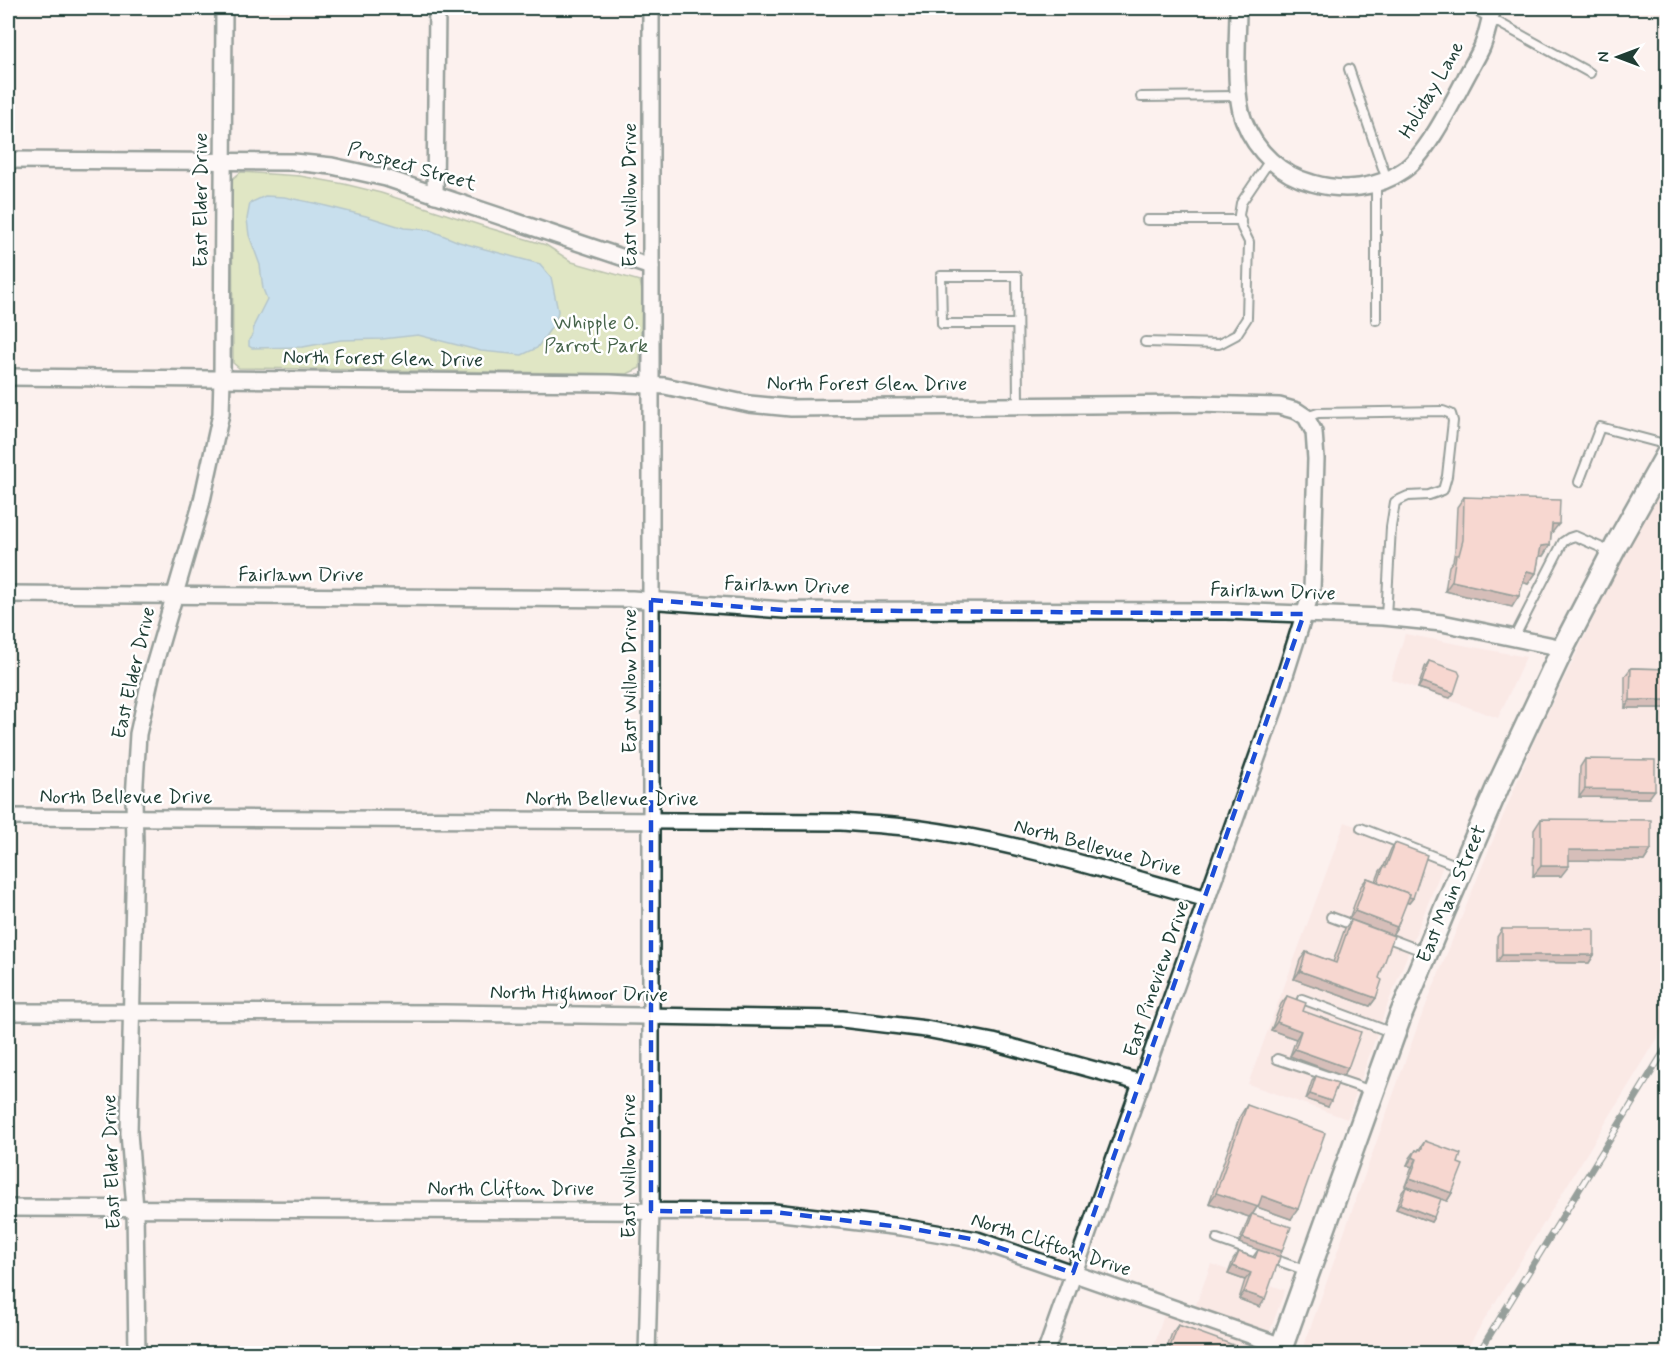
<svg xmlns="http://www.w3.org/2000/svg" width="1675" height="1361" font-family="Mynerve,sans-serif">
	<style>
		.built { fill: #f9e0da }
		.green { fill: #bed990; stroke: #6e8b62; stroke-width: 1.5 }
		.water { fill: #8acaeb; stroke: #5f92a2; stroke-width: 1.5 }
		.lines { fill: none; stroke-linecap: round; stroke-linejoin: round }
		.lane-casing { stroke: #1f3d34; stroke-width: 12 }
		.street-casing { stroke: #1f3d34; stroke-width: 20 }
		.secondary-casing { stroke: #1f3d34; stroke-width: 26 }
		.lane { stroke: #fff; stroke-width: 8 }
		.street { stroke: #fff; stroke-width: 15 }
		.secondary { stroke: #fff; stroke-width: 21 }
		.rail-casing { stroke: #1f3d34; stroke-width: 7 }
		.rail { stroke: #fff; stroke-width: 4.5; stroke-dasharray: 14; stroke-linecap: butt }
		.wall { fill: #d09e94; stroke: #1f3d34; stroke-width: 1.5 }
		.shaded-wall { fill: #a98178; stroke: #1f3d34; stroke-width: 1.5 }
		.building { fill: #f2b8ac; stroke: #1f3d34; stroke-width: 1.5 }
		.marked { fill: none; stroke: #1d4ed8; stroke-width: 4.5; stroke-dasharray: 12 8; stroke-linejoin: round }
		.labels { text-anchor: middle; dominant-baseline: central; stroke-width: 5; stroke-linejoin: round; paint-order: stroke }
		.street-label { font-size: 20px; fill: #1f3d34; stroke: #fff }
		.park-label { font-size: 20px; fill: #47644b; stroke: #fff }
	</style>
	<rect width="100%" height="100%" fill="#fcf1ee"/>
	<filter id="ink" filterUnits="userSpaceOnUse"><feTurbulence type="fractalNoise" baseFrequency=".0167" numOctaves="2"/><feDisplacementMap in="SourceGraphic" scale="12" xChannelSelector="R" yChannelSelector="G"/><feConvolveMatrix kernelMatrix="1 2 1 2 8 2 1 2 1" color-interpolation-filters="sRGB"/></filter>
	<g filter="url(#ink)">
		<g class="built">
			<path d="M1667 467V1023L1464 1353 1301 1354 1418 1025 1486 857 1535 739Z"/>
			<path d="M1405 634 1526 657 1498 718 1391 679Z"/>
			<path d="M1345 822 1445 861 1385 1011 1347 1119 1248 1084Z"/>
			<path d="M1211 1264 1285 1290 1262 1353 1151 1354 1165 1312 1190 1321Z"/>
		</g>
		<path class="green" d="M241 172 300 176 344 184 381 193 489 228 546 245 572 262 640 281 642 291 640 368 627 374 239 368 233 363 232 179Z"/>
		<path class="water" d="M265 196 284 197 314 203 366 216 404 228 430 230 459 242 540 264 551 277 558 311 556 321 537 348 522 355 481 351 418 335 382 339 341 340 303 347 252 348 249 346V340L253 334 254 325 267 299 263 289 260 265 249 235 247 219 250 203Z"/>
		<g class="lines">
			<g class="lane-casing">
				<g id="lane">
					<path d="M1472 8 1590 73"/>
					<path d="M1349 69 1387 180"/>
					<path d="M1141 97 1238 96"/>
					<path d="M1147 220H1241"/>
					<path d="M1376 320V184"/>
					<path d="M1017 324H942L941 276H1017L1018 406"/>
					<path d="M1145 342 1219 344 1236 335 1247 318 1249 242 1242 228 1239 215 1241 203 1270 160"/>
					<path d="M1306 417 1318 413 1443 411 1451 414 1453 421 1447 476 1443 490 1429 495 1408 496 1395 502 1391 527 1386 617"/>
					<path d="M1579 482 1600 427 1668 445"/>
					<path d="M1514 638 1563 542 1569 538 1575 536 1611 552"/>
					<path d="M1361 828 1461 867"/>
					<path d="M1331 917 1358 927"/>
					<path d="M1383 936 1425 952"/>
					<path d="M1302 999 1393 1033"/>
					<path d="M1277 1059 1372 1091"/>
					<path d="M1217 1239 1307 1271"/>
				</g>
			</g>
			<g class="street-casing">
				<g id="street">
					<path d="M1238 8C1238 39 1233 94 1244 121 1256 152 1281 175 1312 183 1343 192 1377 189 1404 170 1427 154 1451 105 1465 79 1470 69 1477 58 1482 47 1487 35 1489 21 1493 8"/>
					<path d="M8 160 293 162 332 166 386 178 651 267"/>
					<path d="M435 195 437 8"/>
					<path d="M8 377 610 383 665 386 749 404 791 408 1195 404 1279 406 1297 411 1306 417 1314 432 1316 459 1312 590 1274 710 1045 1354"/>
					<path d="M8 594 632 599 784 610 1227 611 1383 617 1442 623 1563 648"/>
					<path d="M8 817 841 822C866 824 890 825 914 828 1014 841 1111 872 1207 899"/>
					<path d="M8 1012 445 1013 842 1019 926 1029 993 1042 1142 1083"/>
					<path d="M8 1208 774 1212 901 1227 977 1240 1282 1346"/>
					<path d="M137 1354 135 1208 129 1133 135 845 134 799 138 734 151 676 201 505 221 414 222 378 224 8"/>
					<path d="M647 1354 651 1211V8"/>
				</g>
			</g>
			<g class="secondary-casing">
				<path id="secondary" d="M1279 1354 1400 1017 1444 911 1499 784 1563 648 1618 542 1668 453"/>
			</g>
			<use href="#lane" class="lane"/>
			<use href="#street" class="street"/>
			<use href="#secondary" class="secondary"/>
			<g class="rail-casing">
				<path id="rail" d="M1478 1354 1668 1045"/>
			</g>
			<use href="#rail" class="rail"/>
		</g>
		<g class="wall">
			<path d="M1464 497 1551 534 1550 545 1543 556H1539L1536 573 1528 584 1523 582 1512 607 1445 591 1449 566 1453 561 1455 550 1457 507Z"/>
			<path d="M1429 661 1454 693 1450 698 1418 688 1425 667Z"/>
			<path d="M1631 668 1668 669V708H1625V676Z"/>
			<path d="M1585 759 1649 798 1579 797 1580 767Z"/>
			<path d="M1541 819 1651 850 1644 861 1569 860 1561 876H1533L1534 830Z"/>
			<path d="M1395 843 1413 898 1409 903 1406 902 1397 927 1392 935 1349 919 1361 886 1367 878 1376 881 1380 871 1384 866 1391 849Z"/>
			<path d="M1351 920 1379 978 1376 998 1370 1006 1294 979 1300 960 1306 952 1333 962 1345 928Z"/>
			<path d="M1502 929 1594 955 1589 963 1497 962V937Z"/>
			<path d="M1287 996 1303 1011 1348 1068 1343 1076 1290 1056 1296 1039 1271 1030 1281 1004Z"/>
			<path d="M1316 1076 1328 1107 1306 1099 1312 1081Z"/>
			<path d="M1247 1105 1291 1219 1257 1207 1253 1214 1282 1251 1279 1257 1239 1243 1249 1217 1209 1203 1240 1116Z"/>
			<path d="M1425 1141 1458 1163 1452 1193 1447 1201 1405 1186 1412 1167 1407 1165 1410 1158 1416 1150 1418 1151Z"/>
			<path d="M1406 1187 1434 1217 1431 1222 1396 1209 1402 1192Z"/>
			<path d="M1258 1250 1260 1307 1239 1299 1245 1280 1228 1274 1233 1260 1239 1252 1253 1257Z"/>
			<path d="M1178 1325 1246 1353H1165L1172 1333Z"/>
		</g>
		<g class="shaded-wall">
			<path d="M1552 524H1559L1551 534Z"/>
			<path d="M1550 545 1543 556H1534L1541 546Z"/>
			<path d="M1527 571 1536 573 1528 584 1519 581Z"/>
			<path d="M1452 581 1519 596 1512 607 1445 591Z"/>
			<path d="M1422 682 1454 693 1450 698 1418 688Z"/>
			<path d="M1630 700H1668V708H1625Z"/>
			<path d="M1585 789 1655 790 1649 798 1579 797Z"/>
			<path d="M1569 850H1651L1644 861 1562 860Z"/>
			<path d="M1541 866H1569L1561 876H1533Z"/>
			<path d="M1377 885 1413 898 1409 903 1373 890Z"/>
			<path d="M1355 911 1397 927 1392 935 1349 919Z"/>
			<path d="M1502 955H1594L1589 963 1497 962Z"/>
			<path d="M1300 971 1376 998 1370 1006 1294 979Z"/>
			<path d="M1277 1022 1301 1031 1296 1039 1271 1030Z"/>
			<path d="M1295 1049 1348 1068 1343 1076 1290 1056Z"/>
			<path d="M1310 1094 1331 1101 1328 1107 1306 1099Z"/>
			<path d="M1413 1157 1417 1159 1412 1167 1407 1165Z"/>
			<path d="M1410 1178 1452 1193 1447 1201 1405 1186Z"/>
			<path d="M1216 1193 1262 1196 1298 1209 1291 1219 1257 1207 1250 1218 1252 1214 1249 1217 1209 1203Z"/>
			<path d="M1400 1204 1434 1217 1431 1222 1396 1209Z"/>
			<path d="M1243 1238 1282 1251 1279 1257 1239 1243Z"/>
			<path d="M1233 1266 1251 1273 1245 1280 1228 1274Z"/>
			<path d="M1244 1292 1265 1299 1260 1307 1239 1299Z"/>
		</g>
		<g class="building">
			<path d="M1464 497 1560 500 1559 524H1552L1550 545 1541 546 1536 573 1527 571 1519 596 1452 581 1456 555H1459L1463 540Z"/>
			<path d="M1429 661 1458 671 1460 675 1454 693 1422 682Z"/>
			<path d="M1631 668 1668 669V700H1630Z"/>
			<path d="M1585 759 1655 760V790L1585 789Z"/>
			<path d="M1541 819 1651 820V850H1569V866H1541Z"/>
			<path d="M1395 843 1427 855 1413 898 1409 897 1410 894 1378 882 1384 866 1386 867Z"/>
			<path d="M1367 878 1410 894 1397 927 1355 911Z"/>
			<path d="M1351 920 1394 936 1379 978 1382 980 1376 998 1300 971 1306 952 1336 963Z"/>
			<rect x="1502" y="929" width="92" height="26"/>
			<path d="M1287 996 1306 1003 1303 1011 1361 1032 1348 1068 1295 1049 1301 1031 1277 1022Z"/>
			<path d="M1316 1076 1338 1083 1331 1101 1310 1094Z"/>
			<path d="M1247 1105 1325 1133 1298 1209 1262 1196 1258 1207 1216 1193Z"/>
			<path d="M1425 1141 1461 1154 1458 1163 1463 1165 1452 1193 1410 1178 1417 1159 1413 1157 1416 1150 1418 1151 1419 1149 1421 1150Z"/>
			<path d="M1406 1187 1441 1199 1434 1217 1400 1204Z"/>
			<path d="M1252 1214 1291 1227 1282 1251 1243 1238Z"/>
			<path d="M1258 1250 1280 1257 1265 1299 1244 1292 1251 1273 1233 1266 1239 1252 1255 1258Z"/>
			<path d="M1178 1325 1247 1350 1246 1353H1168Z"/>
		</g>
	</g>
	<path d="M0 0H1675V1361H0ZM651 600 784 610 1304 614 1073 1273 977 1240 901 1227 774 1212 651 1211Z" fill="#fcf1ee" fill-opacity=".55" fill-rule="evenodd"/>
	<path class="marked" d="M651 600 784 610 1304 614 1073 1273 977 1240 901 1227 774 1212 651 1211Z"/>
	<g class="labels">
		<g class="street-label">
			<text transform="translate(1432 90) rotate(-60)">Holiday Lane</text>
			<text transform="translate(412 167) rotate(16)">Prospect Street</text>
			<text transform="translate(630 195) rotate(-90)">East Willow Drive</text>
			<text transform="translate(201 200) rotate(-90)">East Elder Drive</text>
			<text transform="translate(383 359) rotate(1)">North Forest Glen Drive</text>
			<text x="867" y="384">North Forest Glen Drive</text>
			<text x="301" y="575">Fairlawn Drive</text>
			<text transform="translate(787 586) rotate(2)">Fairlawn Drive</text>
			<text transform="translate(1273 592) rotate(2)">Fairlawn Drive</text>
			<text transform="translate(134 673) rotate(-77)">East Elder Drive</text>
			<text transform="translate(630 681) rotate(-90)">East Willow Drive</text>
			<text x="126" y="797">North Bellevue Drive</text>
			<text x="612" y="799">North Bellevue Drive</text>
			<text transform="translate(1098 848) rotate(15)">North Bellevue Drive</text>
			<text transform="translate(1452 894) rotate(-67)">East Main Street</text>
			<text transform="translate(1157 979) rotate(-71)">East Pineview Drive</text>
			<text transform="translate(579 994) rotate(1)">North Highmoor Drive</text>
			<text transform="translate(112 1162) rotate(-92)">East Elder Drive</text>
			<text transform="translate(629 1166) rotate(-90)">East Willow Drive</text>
			<text x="511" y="1189">North Clifton Drive</text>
			<text transform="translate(1051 1245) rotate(18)">North Clifton Drive</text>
		</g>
		<g class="park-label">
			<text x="596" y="323">Whipple O.<tspan x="596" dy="23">Parrot Park</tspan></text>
		</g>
	</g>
	<rect width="1675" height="1361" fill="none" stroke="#fff" stroke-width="30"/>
	<rect x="15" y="15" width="1645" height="1331" fill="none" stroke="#1f3d34" stroke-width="2" filter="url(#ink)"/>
	<g transform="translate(1618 57) rotate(270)" stroke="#ffffff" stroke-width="4.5" paint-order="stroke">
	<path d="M0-4.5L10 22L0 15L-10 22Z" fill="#1f3d34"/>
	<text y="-9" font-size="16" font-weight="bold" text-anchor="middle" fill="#1f3d34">N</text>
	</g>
</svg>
